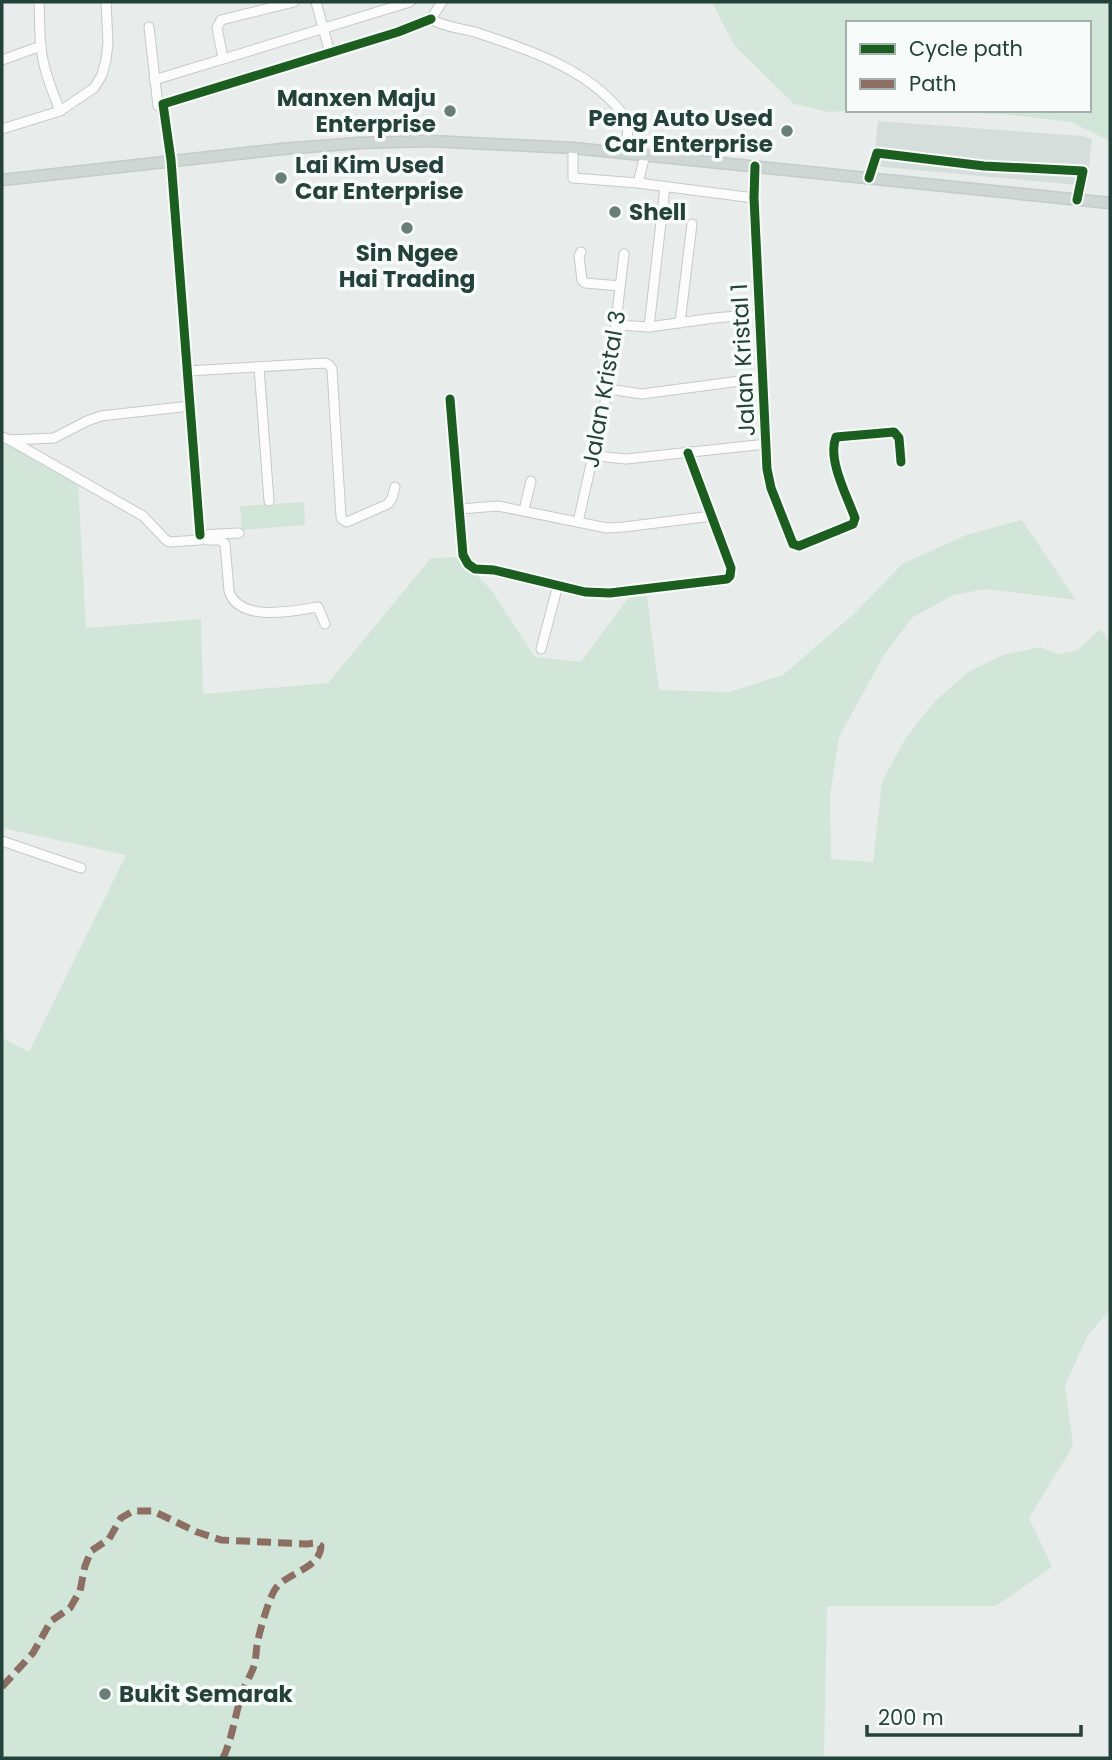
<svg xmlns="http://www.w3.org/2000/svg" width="1112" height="1760" font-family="Poppins,sans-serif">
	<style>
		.built { fill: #d6dedb }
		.green { fill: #d1e6d8 }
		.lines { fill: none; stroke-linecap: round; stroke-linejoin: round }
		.minor-casing { stroke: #c5cac8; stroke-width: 11 }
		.major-casing { stroke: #c3ccc9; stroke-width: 13 }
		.minor { stroke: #fcfcfc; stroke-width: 9 }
		.major { stroke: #cfd7d5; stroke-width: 10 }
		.quiet { stroke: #8d6e63; stroke-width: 7; stroke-dasharray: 14 7; stroke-linecap: butt }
		.cycleway-casing { stroke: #f7fbf9; stroke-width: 13 }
		.cycleway { stroke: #1b5e20; stroke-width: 9 }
		.poi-dot { fill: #697e78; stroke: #f7fbf9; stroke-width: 2.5 }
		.labels { text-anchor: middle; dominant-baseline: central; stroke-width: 7; stroke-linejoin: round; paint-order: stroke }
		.poi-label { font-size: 23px; font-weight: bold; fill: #24423a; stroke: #f7fbf9; text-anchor: start }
		.street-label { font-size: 23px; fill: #24423a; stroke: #f7fbf9 }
	</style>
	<rect width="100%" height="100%" fill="#e8edeb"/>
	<path class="built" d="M878 121 1082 136 1092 139 1087 186 873 166Z"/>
	<g class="green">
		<path d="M712 2H1110V141L1071 122 1011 115 934 110H1089V23H848V110H861L829 112 794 104 734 45Z"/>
		<path d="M2 442 10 444 78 483 86 628 201 619 203 694 328 683 431 558 460 557 492 591 535 657 581 662 628 598 647 596 659 690 729 692 783 675 857 611 902 564 966 535 1022 520 1076 600 985 589 954 595 913 617 884 655 839 737 830 797 831 859 873 862 882 782 905 739 934 702 968 672 1003 655 1040 647 1058 654 1077 651 1100 629 1110 643V1310L1088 1335 1065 1385 1073 1446 1029 1518 1052 1567 996 1606H827L824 1758H2V1038L29 1052 126 855 2 828Z"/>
		<path d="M304 502 305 525 242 530 240 506Z"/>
	</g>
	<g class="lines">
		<g class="minor-casing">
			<g id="minor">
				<path d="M39 2C40 17 39 32 41 47 43 69 52 90 60 111"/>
				<path d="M316 2 330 53"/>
				<path d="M431 19C445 28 463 28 478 33 532 51 594 71 627 120L628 126 626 153"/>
				<path d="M431 19 442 2"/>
				<path d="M149 27 158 106"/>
				<path d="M223 58 217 28 221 20 294 2"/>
				<path d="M2 60 41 46"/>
				<path d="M154 80 410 2"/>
				<path d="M2 129 60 111 94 88 102 75 106 60 108 43 106 2"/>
				<path d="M573 148V178L638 183 754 198"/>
				<path d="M755 166 754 198 767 469 771 488 793 544 799 546 853 524 855 518C847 496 827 459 836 437L894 432 899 438 901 462"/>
				<path d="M869 178 877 153 984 166 1083 171 1077 200"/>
				<path d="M638 183 645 155"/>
				<path d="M581 252 579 256 582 280 585 283 620 286"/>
				<path d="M680 323 692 224"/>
				<path d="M617 325 649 327 714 318 760 314"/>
				<path d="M649 327 665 187"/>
				<path d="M259 367 269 501"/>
				<path d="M187 371 325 363 329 365 332 369 341 517 343 520 347 522 388 504 392 498 395 487"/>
				<path d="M608 389 642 394 763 378"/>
				<path d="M450 399 463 555 468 564 475 569 494 570 585 592 610 593 727 579 730 576 731 568 688 453"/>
				<path d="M2 437 10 440 143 516 165 539 169 542 200 540V535L239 533"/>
				<path d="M10 440 54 438 87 421 101 416 190 406"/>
				<path d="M594 454 606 457 626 459 766 444"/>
				<path d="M460 509 498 506 607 528 624 527 712 516"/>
				<path d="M524 510 531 481"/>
				<path d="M578 522 608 389 624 254"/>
				<path d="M200 535 171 160 163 104 398 32 431 19"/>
				<path d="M207 540H220L225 544 229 591C239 623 293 611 318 607L325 624"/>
				<path d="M541 649 558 585"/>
				<path d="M2 841 81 868"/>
			</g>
		</g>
		<g class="major-casing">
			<path id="major" d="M2 180 282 149 359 143 430 141 573 148 1110 203"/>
		</g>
		<use href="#minor" class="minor"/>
		<use href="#major" class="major"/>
		<path class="quiet" d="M2 1687 33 1653 51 1621 70 1608 80 1591 85 1566 91 1551 109 1539 121 1518 133 1511H153L197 1532 221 1540 307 1544 316 1543 321 1546C320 1569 288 1572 276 1588 269 1597 259 1633 257 1645 256 1652 256 1659 254 1666 251 1675 246 1682 243 1691 235 1713 233 1737 223 1758"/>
		<g class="cycleway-casing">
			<g id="cycleway">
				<path d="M755 166 754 198 767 469 771 488 793 544 799 546 853 524 855 518C847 496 827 459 836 437L894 432 899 438 901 462"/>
				<path d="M869 178 877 153 984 166 1083 171 1077 200"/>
				<path d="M450 399 463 555 468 564 475 569 494 570 585 592 610 593 727 579 730 576 731 568 688 453"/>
				<path d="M200 535 171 160 163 104 398 32 431 19"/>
			</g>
		</g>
		<use href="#cycleway" class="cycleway"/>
	</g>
	<g class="poi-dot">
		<circle cx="450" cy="111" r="7"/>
		<circle cx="787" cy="131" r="7"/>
		<circle cx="281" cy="178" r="7"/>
		<circle cx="615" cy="212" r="7"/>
		<circle cx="407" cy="228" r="7"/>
		<circle cx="105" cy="1694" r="7"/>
	</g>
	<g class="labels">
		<g class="poi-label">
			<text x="436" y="98" text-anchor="end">Manxen Maju<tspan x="436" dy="26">Enterprise</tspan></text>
			<text x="773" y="118" text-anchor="end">Peng Auto Used<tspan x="773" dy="26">Car Enterprise</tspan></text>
			<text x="295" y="165">Lai Kim Used<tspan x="295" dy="26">Car Enterprise</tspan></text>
			<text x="629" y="212">Shell</text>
			<text x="407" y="253" text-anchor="middle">Sin Ngee<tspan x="407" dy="26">Hai Trading</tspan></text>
			<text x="119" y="1694">Bukit Semarak</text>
		</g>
		<g class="street-label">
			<text transform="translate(743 360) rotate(-93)">Jalan Kristal 1</text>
			<text transform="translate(604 389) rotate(-80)">Jalan Kristal 3</text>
		</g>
	</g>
	<rect width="1112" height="1760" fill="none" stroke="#24423a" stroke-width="7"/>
	<rect x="846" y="21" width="245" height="91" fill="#f7fbf9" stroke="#a3b1ad" stroke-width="2"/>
	<rect x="860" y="44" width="35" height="10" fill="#1b5e20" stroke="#a3b1ad" stroke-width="2"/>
	<text x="909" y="56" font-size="21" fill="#24423a">Cycle path</text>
	<rect x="860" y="79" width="35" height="10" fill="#8d6e63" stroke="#a3b1ad" stroke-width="2"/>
	<text x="909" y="91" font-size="21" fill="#24423a">Path</text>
	<path d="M867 1725v10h214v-10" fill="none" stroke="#24423a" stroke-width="3.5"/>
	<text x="878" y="1725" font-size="21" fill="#24423a" stroke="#f7fbf9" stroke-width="5" paint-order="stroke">200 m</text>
</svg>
